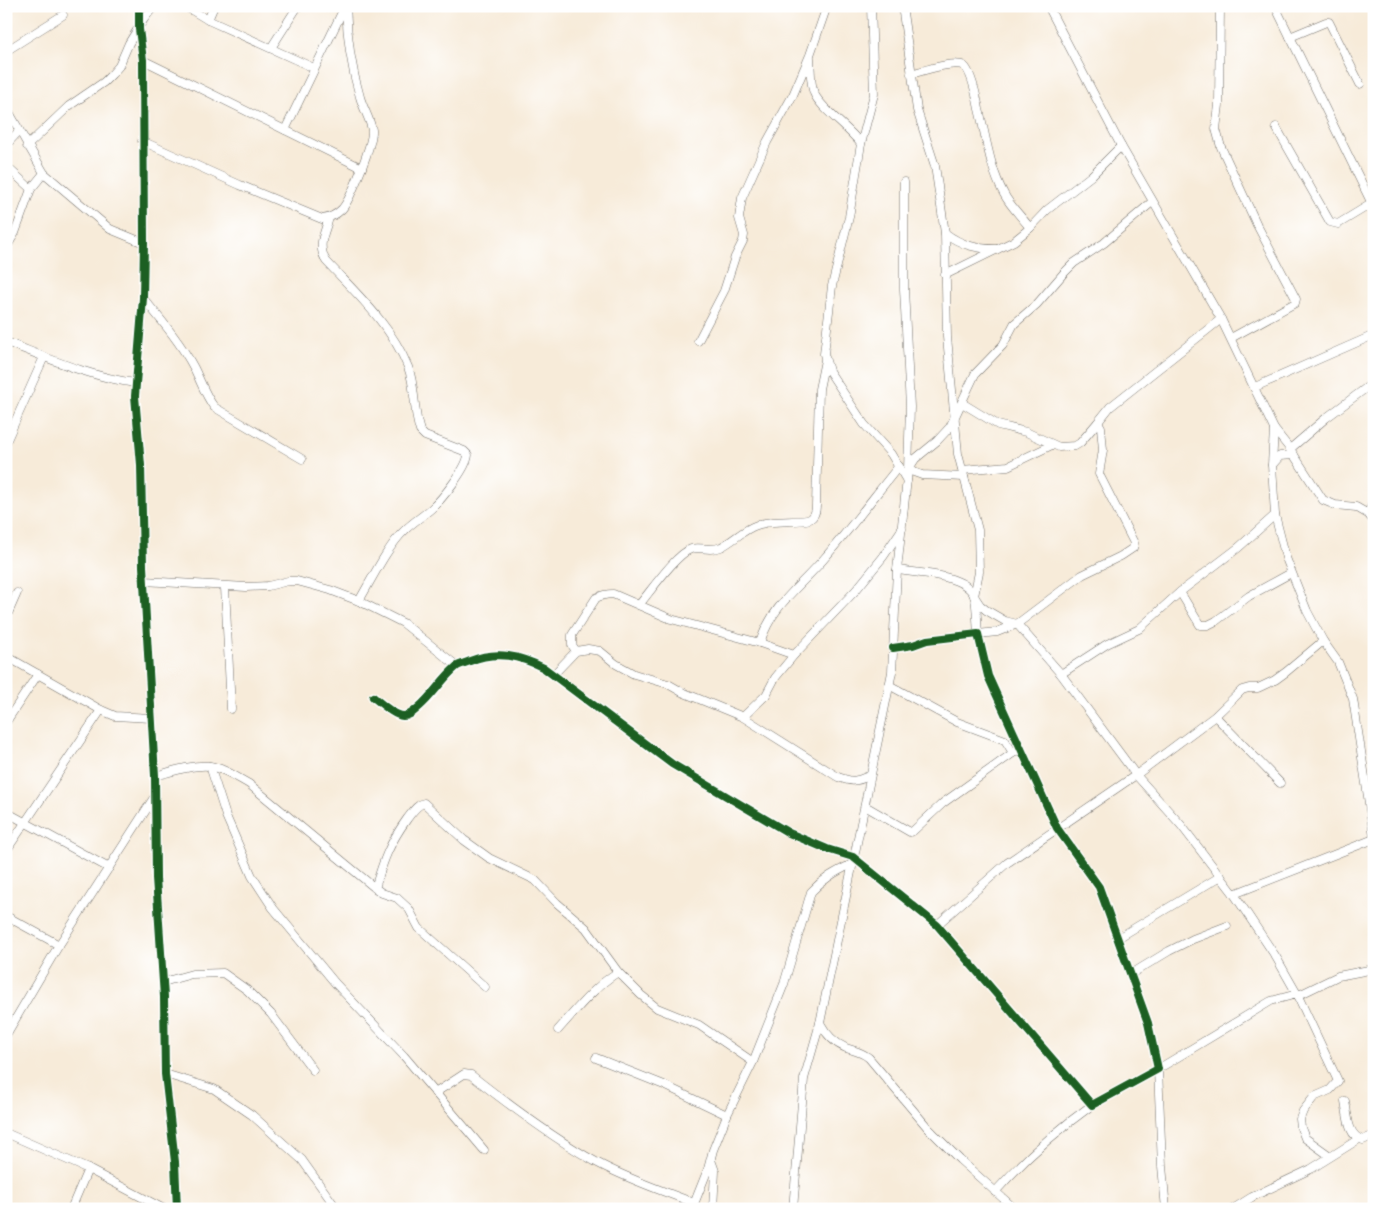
<svg xmlns="http://www.w3.org/2000/svg" width="1380" height="1215" font-family="'Playpen Sans',sans-serif">
	<style>
		.lines { fill: none; stroke-linecap: round; stroke-linejoin: round }
		.minor-casing { stroke: #726e68; stroke-width: 9 }
		.minor { stroke: #fff; stroke-width: 8 }
		.cycleway-casing { stroke: #fff; stroke-width: 11 }
		.cycleway { stroke: #1b5e20; stroke-width: 8 }
	</style>
	<rect width="100%" height="100%" fill="#fff"/>
	<filter id="ink" filterUnits="userSpaceOnUse"><feTurbulence type="fractalNoise" baseFrequency=".02" numOctaves="2"/><feDisplacementMap in="SourceGraphic" scale="10" xChannelSelector="R" yChannelSelector="G"/><feConvolveMatrix kernelMatrix="1 2 1 2 8 2 1 2 1" color-interpolation-filters="sRGB"/></filter>
	<filter id="wash" filterUnits="userSpaceOnUse"><feTurbulence type="fractalNoise" baseFrequency=".0096" numOctaves="4" result="noise"/><feDisplacementMap in="SourceGraphic" scale="20" xChannelSelector="R" yChannelSelector="G"/><feGaussianBlur stdDeviation="1.12" result="paint"/><feColorMatrix in="noise" values="0 0 0 0 0 0 0 0 0 0 0 0 0 0 0 0 0 1.4 0 .05"/><feComposite in="paint" operator="in"/></filter>
	<g filter="url(#wash)">
		<rect width="100%" height="100%" fill="#f7ebd9"/>
	</g>
	<g filter="url(#ink)">
		<g class="lines">
			<g class="minor-casing">
				<g id="minor">
					<path d="M139 6V29L143 60 144 243 143 298 135 396 141 465 143 566 155 776 156 878 164 997 165 1074 175 1162 177 1209"/>
					<path d="M185 6 208 20 314 68"/>
					<path d="M871 6 874 94 861 144 849 217 832 286 824 354 829 371 864 424 891 454 907 481"/>
					<path d="M902 6 917 110 935 166 945 233 947 337 958 454 978 530 979 572 974 596 980 605 986 610 1005 621 1017 624 1061 674 1136 775 1007 863 937 925"/>
					<path d="M1048 6 1121 146 1221 319 1274 429 1272 465 1275 515 1286 558 1307 611 1323 641 1338 662 1353 699 1374 836"/>
					<path d="M1220 6 1219 105 1216 129 1221 147 1257 225 1296 299 1295 303 1231 338"/>
					<path d="M1275 6 1374 208"/>
					<path d="M208 20 214 6"/>
					<path d="M1290 37 1326 22H1329L1360 84"/>
					<path d="M271 48 298 6"/>
					<path d="M6 51 63 15"/>
					<path d="M810 58C811 69 810 83 814 93 819 107 850 129 861 144"/>
					<path d="M143 60 362 168"/>
					<path d="M911 74C923 71 954 60 964 66 972 72 977 99 979 109 986 137 990 169 1004 194 1010 206 1022 217 1030 228"/>
					<path d="M6 107 44 173 110 229 144 243"/>
					<path d="M1276 127 1330 222 1338 224 1371 204"/>
					<path d="M285 130 345 6"/>
					<path d="M142 141 240 185 322 219C331 218 336 215 342 209 351 199 373 143 372 130 370 119 363 108 360 97 351 67 347 37 346 6"/>
					<path d="M6 145 19 131"/>
					<path d="M27 146 69 106 104 82 112 74 119 66 129 43 144 19 154 6"/>
					<path d="M6 166 31 189"/>
					<path d="M904 182V289L910 407 908 470 915 459 937 441 950 427 975 374 1003 345 1014 324 1037 304 1063 274 1074 263 1104 243 1152 202"/>
					<path d="M329 218C324 235 317 245 326 261 357 294 391 325 408 367 416 387 413 411 420 431L425 436 464 451 468 455C467 468 442 499 432 508 423 516 413 522 405 530 387 547 372 579 359 601"/>
					<path d="M945 233C961 245 976 249 997 249"/>
					<path d="M6 248 15 233 31 189 44 173"/>
					<path d="M945 275 1014 241 1030 228 1047 210 1091 176 1121 146"/>
					<path d="M143 298C162 321 180 342 194 368 201 382 205 395 214 407L302 459"/>
					<path d="M698 341 724 291 735 257 743 241 744 235 739 218 742 198 767 142 793 95 810 55 827 6"/>
					<path d="M6 342C48 358 90 377 135 383"/>
					<path d="M1255 387 1374 335"/>
					<path d="M962 403 998 425 1026 432 1059 447 1075 446 1080 443 1098 422"/>
					<path d="M1274 429 1290 449 1323 500 1335 505 1356 507 1368 514 1374 521"/>
					<path d="M6 442 44 357"/>
					<path d="M1290 449 1326 418 1374 382"/>
					<path d="M1272 465 1280 456 1294 455"/>
					<path d="M962 470 1008 466 1052 445"/>
					<path d="M904 472 908 470 922 475 964 477"/>
					<path d="M1368 514 1374 501"/>
					<path d="M897 570C918 573 964 574 974 595 977 603 977 624 978 634L997 632 1017 624 1082 575 1121 556 1133 548 1134 543 1099 474 1103 450 1101 427 1098 422 1110 407 1221 319"/>
					<path d="M144 581 246 587 268 586 288 581H297L330 590 359 601 403 623 457 666"/>
					<path d="M225 587 231 709"/>
					<path d="M1180 592 1200 625H1208L1216 621 1249 596 1291 573"/>
					<path d="M639 605C650 592 676 554 691 549 701 546 710 552 721 547 733 541 744 529 757 525 771 519 801 523 810 519 815 516 816 511 816 506L819 389 825 360"/>
					<path d="M6 618 17 593"/>
					<path d="M1323 641 1286 672 1275 680 1258 688H1249L1242 690 1215 716 1136 775 1181 825 1234 894 1374 839"/>
					<path d="M760 643C771 607 798 588 822 561 849 530 873 498 899 466"/>
					<path d="M576 651 572 645V635L596 598C602 595 606 594 613 594L671 619 760 643 794 655"/>
					<path d="M6 656 101 710 115 716 151 718"/>
					<path d="M554 674 576 651 588 649 600 651 616 664 634 674 668 684 682 692 743 717 838 777C852 782 855 782 869 776"/>
					<path d="M1061 674 1107 644 1139 629 1180 592 1238 548 1275 515"/>
					<path d="M889 685 957 722 1005 740 1013 753"/>
					<path d="M373 697C381 703 393 715 403 716 410 716 414 711 419 707 433 695 442 679 456 667 460 664 466 663 470 661 497 650 520 656 544 668L672 764 789 833 827 849 853 857 937 925 1092 1105 1158 1069 1148 1023 1099 887 1057 828 988 676 978 634 927 640 913 645 893 648"/>
					<path d="M1215 716 1280 783"/>
					<path d="M743 717 766 695 775 678 794 655 856 590 883 557 902 529"/>
					<path d="M6 722 38 674"/>
					<path d="M210 766 226 816 252 876 273 908 335 983 404 1056 484 1150"/>
					<path d="M155 776C170 772 194 764 209 766 222 767 238 778 249 784L375 888 382 893 397 898 409 909 419 928 485 987"/>
					<path d="M865 806 910 832 913 831 943 803 1020 748"/>
					<path d="M6 812 109 868"/>
					<path d="M6 851 101 710"/>
					<path d="M375 888C384 859 389 844 407 819 412 813 416 805 424 803L464 840 489 858 535 880 557 903 586 928 618 972 641 995 657 1008 699 1025 753 1062"/>
					<path d="M1234 894 1276 957 1297 994H1301L1338 976 1374 969"/>
					<path d="M6 916 59 945"/>
					<path d="M1118 938 1221 876"/>
					<path d="M1131 974 1169 951 1193 939 1227 926"/>
					<path d="M163 982 192 974 223 973 247 990 271 1014 313 1070"/>
					<path d="M820 1023C826 1034 834 1043 846 1048 855 1051 862 1052 869 1058L928 1128 960 1160 1015 1209"/>
					<path d="M558 1030C577 1009 594 987 618 972"/>
					<path d="M6 1035 59 945 155 796"/>
					<path d="M596 1058 664 1085 727 1115"/>
					<path d="M165 1074 214 1089 252 1115 302 1160 337 1209"/>
					<path d="M435 1093 464 1074 471 1075C509 1105 553 1138 596 1162 627 1179 661 1190 694 1203"/>
					<path d="M1345 1101C1348 1115 1347 1136 1363 1140L1374 1135"/>
					<path d="M6 1133 88 1169 164 1209"/>
					<path d="M711 1160 715 1171 713 1209"/>
					<path d="M995 1192C1024 1159 1056 1131 1092 1105"/>
					<path d="M71 1209 88 1169"/>
					<path d="M692 1209 708 1169 713 1150 727 1115 753 1062 784 984 811 892C823 879 835 872 852 864"/>
					<path d="M793 1209 804 1079 820 1023 892 672 897 570 908 470"/>
					<path d="M1166 1209 1162 1166 1158 1069 1271 1001 1297 994 1338 1081 1330 1090 1314 1097 1303 1111 1300 1119 1301 1128 1305 1138 1330 1156"/>
					<path d="M1233 1209 1252 1197 1311 1169 1359 1139"/>
				</g>
			</g>
			<use href="#minor" class="minor"/>
			<g class="cycleway-casing">
				<g id="cycleway">
					<path d="M139 6V29L143 60 144 243 143 298 135 396 141 465 143 566 155 776 156 878 164 997 165 1074 175 1162 177 1209"/>
					<path d="M373 697C381 703 393 715 403 716 410 716 414 711 419 707 433 695 442 679 456 667 460 664 466 663 470 661 497 650 520 656 544 668L672 764 789 833 827 849 853 857 937 925 1092 1105 1158 1069 1148 1023 1099 887 1057 828 988 676 978 634 927 640 913 645 893 648"/>
				</g>
			</g>
			<use href="#cycleway" class="cycleway"/>
		</g>
	</g>
	<rect width="1380" height="1215" fill="none" stroke="#fff" stroke-width="25"/>
</svg>
